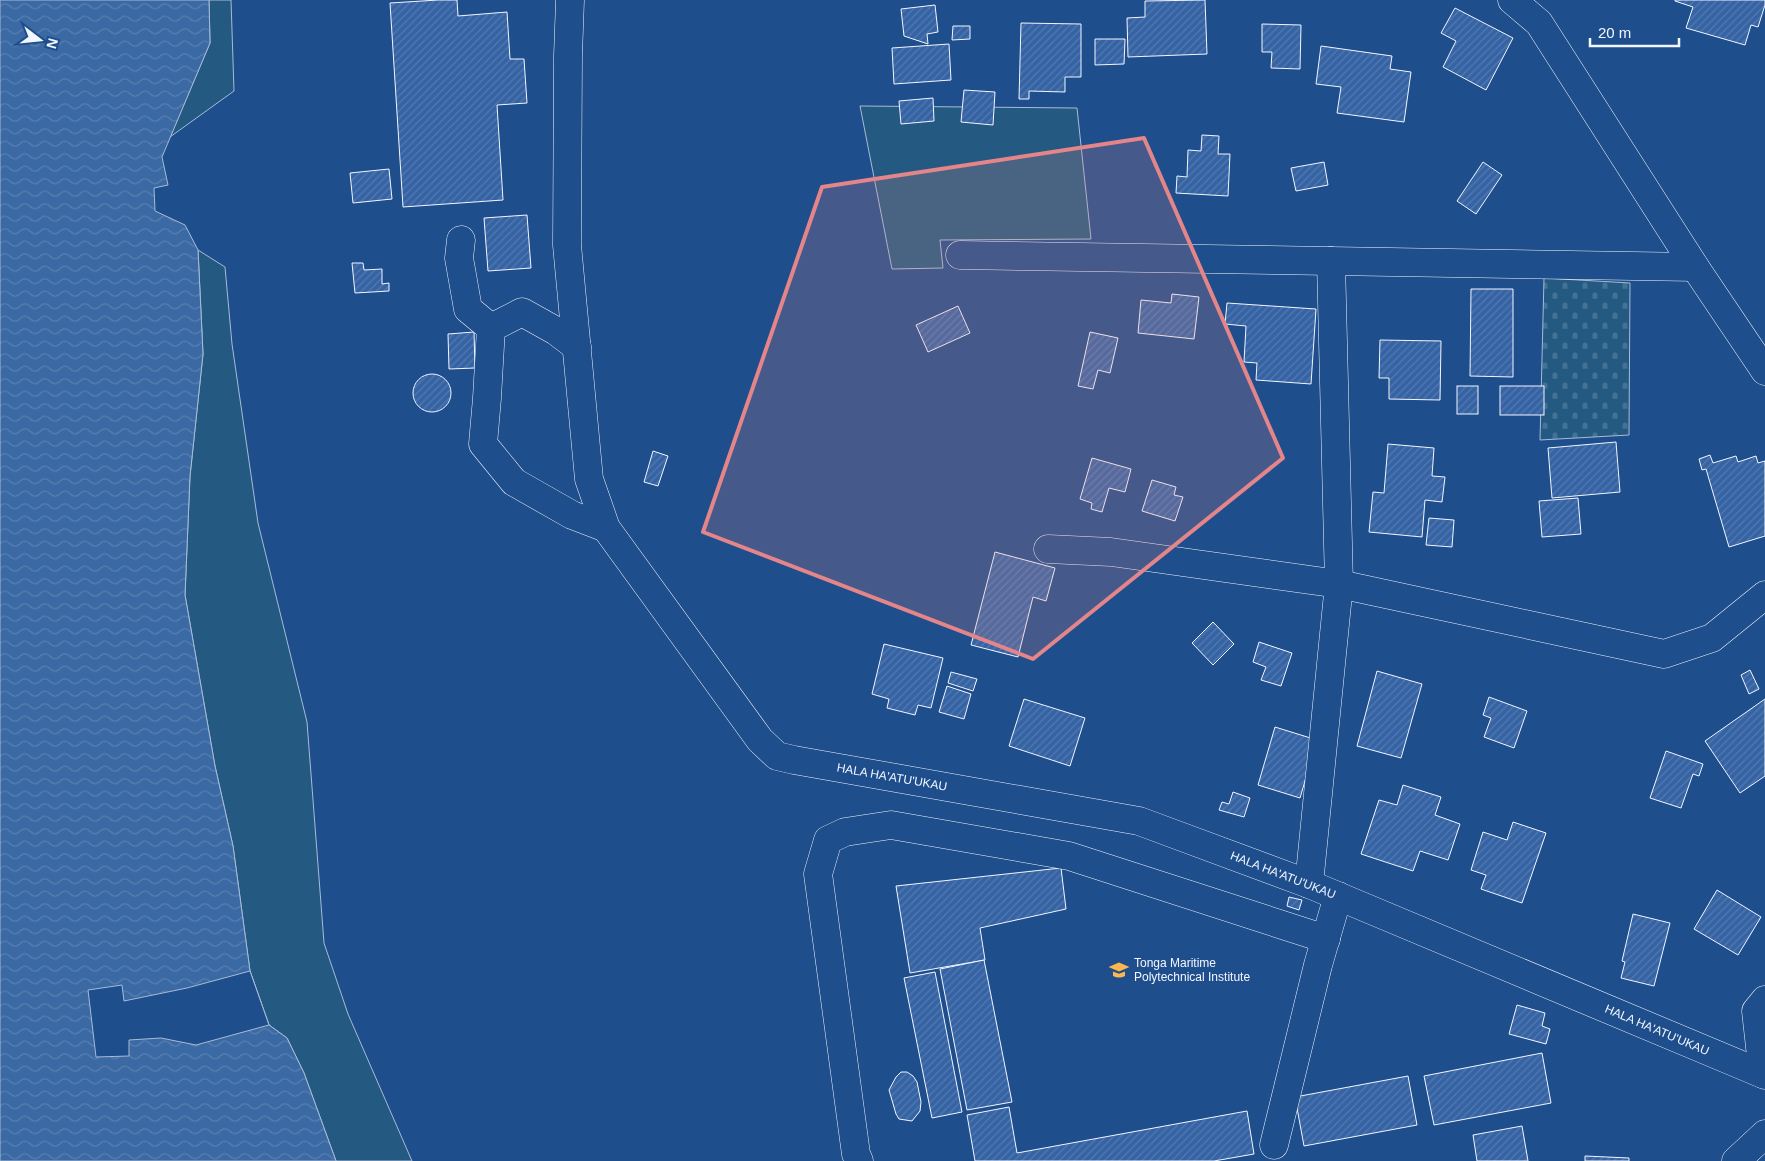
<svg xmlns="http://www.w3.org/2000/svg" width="1765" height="1161" font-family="Helvetica,sans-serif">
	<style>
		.green { fill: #245a82; stroke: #a8bbd7 }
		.cemetery { fill: url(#cemetery-stones); stroke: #a8bbd7 }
		.water { fill: url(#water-waves); stroke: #a8bbd7 }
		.pier { fill: #1f4e8c; stroke: #a8bbd7 }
		.building { fill: url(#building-hatch); stroke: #f2f6ff }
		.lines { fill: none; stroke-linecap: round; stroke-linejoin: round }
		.minor-casing { stroke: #f2f6ff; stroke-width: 29 }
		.minor { stroke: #1f4e8c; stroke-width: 28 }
		.marked { fill: #e38589; fill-opacity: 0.2; stroke: #e38589; stroke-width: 4; stroke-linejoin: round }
		.labels { text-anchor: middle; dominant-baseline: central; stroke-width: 4; stroke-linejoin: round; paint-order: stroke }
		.street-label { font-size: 12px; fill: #f2f6ff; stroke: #1f4e8c }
		.poi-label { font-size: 12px; fill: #f2f6ff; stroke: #1f4e8c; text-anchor: start }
	</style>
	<defs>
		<pattern id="cemetery-stones" width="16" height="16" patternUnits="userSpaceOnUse" patternTransform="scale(1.25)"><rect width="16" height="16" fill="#245a82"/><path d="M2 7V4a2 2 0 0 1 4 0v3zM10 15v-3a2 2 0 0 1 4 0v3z" fill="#447295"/></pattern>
		<pattern id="water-waves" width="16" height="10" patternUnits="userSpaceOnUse" patternTransform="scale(1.25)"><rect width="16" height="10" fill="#3b69a3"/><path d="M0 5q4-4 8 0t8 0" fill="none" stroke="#587fb1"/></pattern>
		<pattern id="building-hatch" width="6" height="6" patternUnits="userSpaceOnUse" patternTransform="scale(1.25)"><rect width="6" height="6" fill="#3563a3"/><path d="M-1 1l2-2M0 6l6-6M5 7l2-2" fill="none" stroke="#537ab1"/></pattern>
	</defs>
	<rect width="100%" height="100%" fill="#1f4e8c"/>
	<g class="green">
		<path d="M209 0H231L234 91 170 137 210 43Z"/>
		<path d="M860 106 1077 108 1091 239 940 240 943 268 892 269Z"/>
		<path d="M198 250 225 267 232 344 258 523 307 722 324 943 348 1014 412 1161H336L304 1073 287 1038 269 1025 250 971 233 846 215 766 185 595 190 476 203 354Z"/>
	</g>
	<path class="cemetery" d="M1544 278 1630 283 1629 435 1540 440Z"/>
	<path class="water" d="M0 0H209L210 43 162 157 168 185 154 188 155 211 185 225 198 250 203 354 190 476 185 595 215 766 233 846 250 971 269 1025 287 1038 304 1073 336 1161H0Z"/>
	<path class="pier" d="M250 971 269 1025 196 1045 161 1038 129 1040V1056L96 1057 88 990 122 985 124 1001 187 988Z"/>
	<g class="building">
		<path d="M438 0H457L458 16 507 12 510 59H524L527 103 497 105 503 200 403 207 390 3Z"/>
		<path d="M1205 0 1207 54 1128 57 1127 18 1145 17V1Z"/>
		<path d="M1675 0H1765V5L1758 27 1751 25 1745 45 1686 28 1693 7 1675 1Z"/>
		<path d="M935 5 938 32 927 34 928 44 904 36 901 9Z"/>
		<path d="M1455 8 1513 38 1486 90 1443 67 1456 41 1441 33Z"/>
		<path d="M1021 23 1081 24V77H1065V92L1029 91V99H1019Z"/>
		<path d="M1262 24 1301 25 1300 69 1271 68 1272 52H1262Z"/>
		<path d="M953 26H970V39L952 40Z"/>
		<path d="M1095 39H1125L1124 64 1095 65Z"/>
		<path d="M949 44 951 80 894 84 892 48Z"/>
		<path d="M1321 46 1392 56 1390 69 1411 72 1404 122 1337 113 1341 87 1316 84Z"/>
		<path d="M964 90 995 92 993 125 961 122Z"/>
		<path d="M933 98 934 121 901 124 899 101Z"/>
		<path d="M1202 135 1219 136 1218 154H1230L1228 196 1176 193 1177 176 1187 177 1188 150 1201 151Z"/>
		<path d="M1324 162 1328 185 1296 191 1291 168Z"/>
		<path d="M1483 162 1502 175 1476 214 1457 201Z"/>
		<path d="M389 169 392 199 353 203 350 173Z"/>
		<path d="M527 215 531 268 488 271 484 218Z"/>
		<path d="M352 263H363L364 270 382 269V284L389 283V291L355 293Z"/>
		<path d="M1471 289H1513V377L1470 376Z"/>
		<path d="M1172 294 1199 297 1194 339 1138 333 1141 300 1171 303Z"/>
		<path d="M1227 303 1316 309 1311 384 1256 380 1257 363 1244 362 1246 326 1225 324Z"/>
		<path d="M958 306 970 333 928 352 916 325Z"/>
		<path d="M474 332 475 368 449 369 448 334Z"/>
		<path d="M1090 332 1118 338 1110 373 1098 370 1093 389 1078 386Z"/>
		<path d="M1380 340 1441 341 1440 400 1389 399V378H1379Z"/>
		<circle cx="432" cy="393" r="19"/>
		<rect x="1457" y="386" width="21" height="28"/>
		<rect x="1500" y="386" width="44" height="29"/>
		<path d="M1616 442 1620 492 1552 498 1548 448Z"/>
		<path d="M1388 444 1434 448 1432 476 1445 477 1442 502 1425 500 1422 537 1369 532 1373 492 1384 493Z"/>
		<path d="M653 451 668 456 658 486 644 482Z"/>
		<path d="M1710 455 1713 463 1736 456 1738 462 1756 456 1758 463 1765 461V536L1729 547 1706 469 1702 470 1699 459Z"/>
		<path d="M1092 458 1131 469 1125 492 1109 488 1102 512 1091 509 1092 503 1080 499Z"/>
		<path d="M1152 480 1176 487 1174 495 1183 497 1175 521 1142 511Z"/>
		<path d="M1578 498 1581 534 1542 537 1539 501Z"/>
		<path d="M1429 518 1454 520 1452 547 1426 545Z"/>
		<path d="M995 552 1055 568 1046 601 1033 597 1018 657 971 645Z"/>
		<path d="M1213 622 1234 644 1213 665 1192 643Z"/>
		<path d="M1259 642 1292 653 1281 686 1261 680 1266 667 1253 662Z"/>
		<path d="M884 644 943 658 931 708 918 705 915 715 887 708 889 699 872 694Z"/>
		<path d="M1750 670 1759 689 1749 694 1741 675Z"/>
		<path d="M1377 671 1422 684 1401 758 1357 746Z"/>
		<path d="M951 672 977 679 973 691 948 683Z"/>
		<path d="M947 686 971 694 964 719 939 712Z"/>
		<path d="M1489 697 1527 711 1514 748 1484 737 1491 718 1483 715Z"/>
		<path d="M1024 699 1085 718 1070 766 1009 746Z"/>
		<path d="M1765 699V776L1740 793 1705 741Z"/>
		<path d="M1275 727 1317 740 1300 798 1258 785Z"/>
		<path d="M1666 751 1703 764 1699 776 1693 774 1681 808 1650 798Z"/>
		<path d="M1403 785 1441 797 1435 815 1460 824 1448 860 1420 851 1413 871 1361 854 1379 800 1397 805Z"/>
		<path d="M1233 792 1250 798 1244 817 1219 810 1222 802 1229 804Z"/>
		<path d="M1513 822 1546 833 1522 903 1481 889 1486 875 1471 870 1483 832 1507 840Z"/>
		<path d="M1061 868 1066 909 980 928 985 960 910 973 896 886Z"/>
		<path d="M1717 890 1761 917 1738 955 1694 929Z"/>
		<path d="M1289 897 1302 900 1299 910 1287 906Z"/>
		<path d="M1633 914 1670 923 1654 986 1621 978 1625 962 1622 961Z"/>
		<path d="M984 960 1012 1102 967 1110 940 969Z"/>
		<path d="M935 972 962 1112 932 1118 904 978Z"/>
		<path d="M1517 1005 1545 1013 1542 1026 1550 1029 1546 1044 1509 1034Z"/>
		<path d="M1542 1053 1551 1103 1434 1125 1424 1076Z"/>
		<path d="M901 1072H907L913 1076 917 1082 921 1102 920 1111 912 1121 899 1119 896 1114 889 1090 896 1077Z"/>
		<path d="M1408 1076 1417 1125 1304 1146 1295 1097Z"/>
		<path d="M1009 1107 1017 1153 1247 1111 1254 1154 1214 1161H975L967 1115Z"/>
		<path d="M1522 1126 1528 1161H1477L1473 1135Z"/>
		<path d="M1585 1156 1629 1158V1161H1585Z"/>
	</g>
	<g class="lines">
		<g class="minor-casing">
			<g id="minor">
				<path d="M570 0 568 56 567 245 589 479 606 528 760 740 777 756 794 760 1139 821 1309 884 1765 1075"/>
				<path d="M1512 0 1539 23 1695 267 1765 371"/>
				<path d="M461 240 459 258 468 309 491 328"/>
				<path d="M960 255 1695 267"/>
				<path d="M577 347 556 331 522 312 491 328 487 398 483 444 514 482 572 515 606 528"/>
				<path d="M1048 549 1111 552 1339 584 1331 261"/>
				<path d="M1309 884 1339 584 1664 654 1712 638 1765 595"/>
				<path d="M1763 1074 1756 1011 1765 1000"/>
				<path d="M1274 1145 1318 965 1338 896"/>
				<path d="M859 1161 856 1154 818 874 828 840 845 832 891 825 1069 856 1326 939"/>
				<path d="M1736 1161 1765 1134"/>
			</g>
		</g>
		<use href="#minor" class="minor"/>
	</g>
	<path class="marked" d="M1144 138 1283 458 1033 659 703 532 822 187Z"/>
	<defs>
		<g id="school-bare" transform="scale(1.5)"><path d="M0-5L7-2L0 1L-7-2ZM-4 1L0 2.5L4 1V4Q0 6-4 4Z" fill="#ffb74d" stroke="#1f4e8c" stroke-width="2.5" paint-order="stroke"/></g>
	</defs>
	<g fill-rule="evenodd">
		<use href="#school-bare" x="1119" y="970"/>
	</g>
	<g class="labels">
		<g class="street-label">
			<text transform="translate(892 777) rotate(10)">HALA HA'ATU'UKAU</text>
			<text transform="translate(1283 875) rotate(21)">HALA HA'ATU'UKAU</text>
			<text transform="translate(1657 1030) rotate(23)">HALA HA'ATU'UKAU</text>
		</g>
		<g class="poi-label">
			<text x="1134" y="963">Tonga Maritime<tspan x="1134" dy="14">Polytechnical Institute</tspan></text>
		</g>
	</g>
	<g transform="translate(40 40) rotate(106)" stroke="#1f4e8c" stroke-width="4" paint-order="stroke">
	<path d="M0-4L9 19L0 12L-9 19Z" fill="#f2f6ff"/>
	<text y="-8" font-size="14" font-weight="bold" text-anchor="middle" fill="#f2f6ff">N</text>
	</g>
	<path d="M1590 38v8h89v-8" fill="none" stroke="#f2f6ff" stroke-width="2.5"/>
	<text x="1598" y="38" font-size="15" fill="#f2f6ff" stroke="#1f4e8c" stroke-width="4" paint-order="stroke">20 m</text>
</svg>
